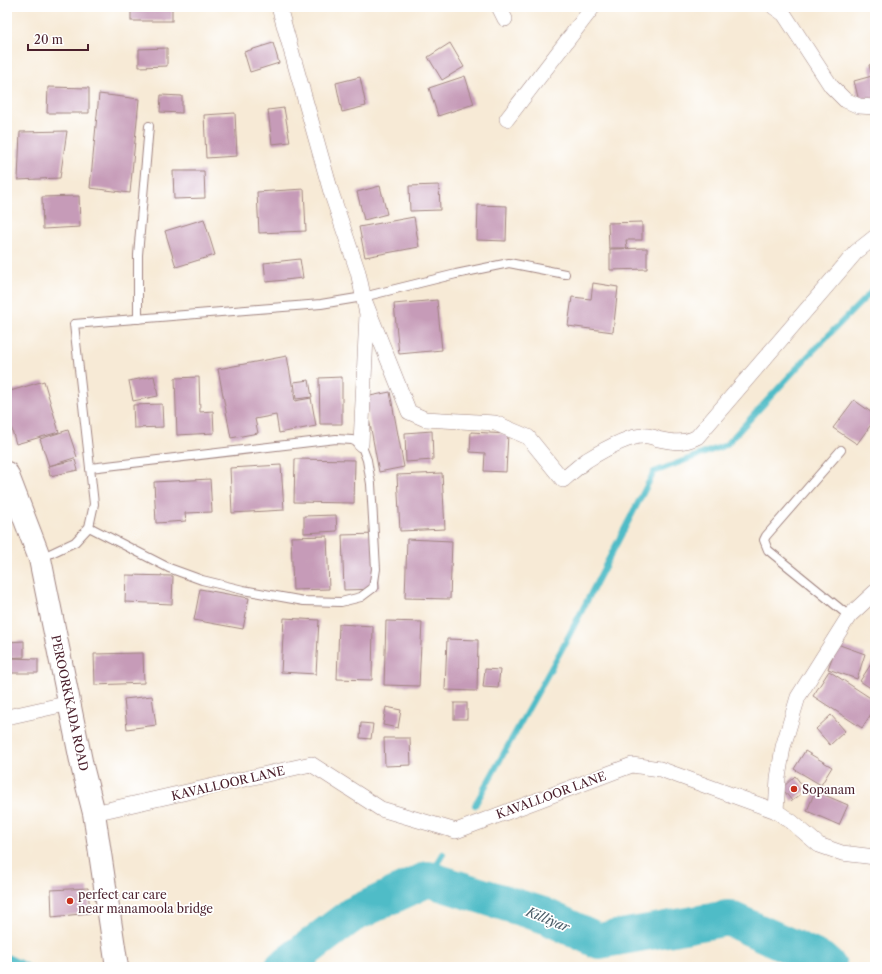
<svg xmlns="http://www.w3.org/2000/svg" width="882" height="974" font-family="'Libre Caslon Text',serif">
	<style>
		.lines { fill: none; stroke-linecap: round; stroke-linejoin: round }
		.stream { stroke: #4fbcc7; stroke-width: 6 }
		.river { stroke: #4fbcc7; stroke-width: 36 }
		.building { fill: #c69bb8 }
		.service-casing { stroke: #a08480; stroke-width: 10 }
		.minor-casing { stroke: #a08480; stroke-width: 16 }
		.secondary-casing { stroke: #a08480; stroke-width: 24 }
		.service { stroke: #fff; stroke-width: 8 }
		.minor { stroke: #fff; stroke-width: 15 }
		.secondary { stroke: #fff; stroke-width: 22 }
		.poi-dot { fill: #c8321e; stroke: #fff; stroke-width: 1.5 }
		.labels { text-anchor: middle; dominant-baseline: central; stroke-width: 3.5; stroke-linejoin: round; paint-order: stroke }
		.street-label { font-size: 12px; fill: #4a1f2b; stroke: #fff }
		.poi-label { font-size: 12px; fill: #4a1f2b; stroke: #fff; text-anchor: start }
		.water-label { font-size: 13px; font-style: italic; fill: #4c5e69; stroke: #fff }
	</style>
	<rect width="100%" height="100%" fill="#fff"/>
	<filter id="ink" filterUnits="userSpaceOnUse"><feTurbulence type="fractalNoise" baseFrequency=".025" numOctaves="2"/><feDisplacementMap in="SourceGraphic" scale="8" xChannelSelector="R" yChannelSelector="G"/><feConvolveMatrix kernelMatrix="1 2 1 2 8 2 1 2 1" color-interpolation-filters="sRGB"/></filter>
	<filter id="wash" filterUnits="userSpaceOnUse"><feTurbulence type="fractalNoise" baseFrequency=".012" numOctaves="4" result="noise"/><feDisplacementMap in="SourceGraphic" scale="16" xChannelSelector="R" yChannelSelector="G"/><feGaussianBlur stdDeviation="0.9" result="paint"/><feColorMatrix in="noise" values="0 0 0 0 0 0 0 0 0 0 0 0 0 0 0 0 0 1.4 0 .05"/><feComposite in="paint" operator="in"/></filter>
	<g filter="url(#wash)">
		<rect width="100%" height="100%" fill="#f7ead6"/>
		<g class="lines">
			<g class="stream">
				<path d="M475 805 564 645 654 472 726 445 809 355 875 288"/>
				<path d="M428 879 443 854"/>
				<path d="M7 957 28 967"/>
			</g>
			<path class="river" d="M283 967 352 915 428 879 543 915 599 941 728 918 821 960 829 967"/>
		</g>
		<g id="blocks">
			<g class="building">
				<rect x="131" y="7" width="41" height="14"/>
				<path d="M273 43 279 63 250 72 244 52Z"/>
				<path d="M450 43 464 67 442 80 428 57Z"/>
				<path d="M167 48V66L139 67V49Z"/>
				<path d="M875 63V101L860 105 854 81 872 76 869 65Z"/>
				<path d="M465 76 474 104 438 116 429 88Z"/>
				<path d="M360 77 366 106 342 112 336 83Z"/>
				<path d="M48 87 89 88V113H47Z"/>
				<path d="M99 94 139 99 130 193 90 188Z"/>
				<path d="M161 95 182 96V113L160 112Z"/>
				<path d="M284 108 290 142 272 144 268 110Z"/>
				<path d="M235 113 237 156 206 158 204 115Z"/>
				<path d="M67 131 60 178 18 180 20 132Z"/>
				<path d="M173 171H204L205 198 174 199Z"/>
				<path d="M439 185 440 210 410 211 409 186Z"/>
				<path d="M380 186 387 214 364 220 357 192Z"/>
				<path d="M304 189 306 231 259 233 257 192Z"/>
				<path d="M79 196 80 227 43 229 42 197Z"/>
				<path d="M478 205 507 206 506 241 477 240Z"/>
				<path d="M414 217 419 247 365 257 359 227Z"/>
				<path d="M204 219 215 255 176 267 165 231Z"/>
				<path d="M642 222V240H626L627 248H609L608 223Z"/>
				<path d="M647 248V269L610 270V249Z"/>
				<path d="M300 259 303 278 266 282 264 263Z"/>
				<path d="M593 283 618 287 613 332 568 326 572 297 591 299Z"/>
				<path d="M437 300 442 350 399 354 394 304Z"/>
				<path d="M287 356 295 401 311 398 316 426 279 433 276 415 255 419 258 433 231 438 218 369Z"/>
				<path d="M154 376 158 396 133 401 129 381Z"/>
				<path d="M199 377 200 412 213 411 214 433 177 435 175 378Z"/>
				<path d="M342 377V424H320L319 378Z"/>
				<path d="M309 380 312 397 296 399 294 382Z"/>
				<path d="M44 381 59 432 16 444 7 413 12 410 7 392Z"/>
				<path d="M390 392 404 467 379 472 365 397Z"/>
				<path d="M854 400 875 415V419L857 444 833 428Z"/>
				<path d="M162 404 163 427 134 428 133 405Z"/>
				<path d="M68 430 77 457 49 466 40 439Z"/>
				<path d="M432 431 433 460 406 462 405 433Z"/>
				<path d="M471 432 508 434 506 472 484 471 485 453 470 452Z"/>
				<path d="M295 459 355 460 354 503 294 502Z"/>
				<path d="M75 460 78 470 50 476 48 466Z"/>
				<path d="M281 465 284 510 232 513 230 468Z"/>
				<path d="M442 473 445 529 400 531 397 475Z"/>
				<path d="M210 479 212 512 185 513 186 521 156 523 154 482Z"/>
				<path d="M336 515 337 531 304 533V516Z"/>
				<path d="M377 534 379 589 344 590 342 535Z"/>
				<path d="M327 536 329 589 293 590 291 537Z"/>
				<path d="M407 539 452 541 450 599 405 598Z"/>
				<path d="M126 575 173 576 172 604 125 602Z"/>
				<path d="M200 589 249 598 243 629 194 620Z"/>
				<path d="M284 618 319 620 316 674 281 672Z"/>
				<path d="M386 621 422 622 419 686 384 685Z"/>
				<path d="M339 624 373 626 372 680 337 679Z"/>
				<path d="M447 639 478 640 477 691 445 690Z"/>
				<path d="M24 641V657L7 658V642Z"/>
				<path d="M837 644 865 654 857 679 828 669Z"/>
				<path d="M143 653 144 683 95 685 94 654Z"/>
				<path d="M11 658 38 659V673H11Z"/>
				<path d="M873 661 875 662V691L860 681Z"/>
				<path d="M485 669 500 670 498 688 483 687Z"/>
				<path d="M829 671 875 701V708L862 728 813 696Z"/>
				<path d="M152 696 156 725 127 729 124 699Z"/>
				<rect x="454" y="703" width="13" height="16"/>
				<path d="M386 707 401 710 398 728 383 725Z"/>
				<path d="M831 715 845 731 830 745 816 729Z"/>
				<path d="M361 723 373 724 371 739 360 738Z"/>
				<path d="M384 738H410L411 765 385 766Z"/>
				<path d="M805 751 832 767 821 785 794 769Z"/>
				<path d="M795 776 806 790 792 801 782 788Z"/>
				<path d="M815 791 848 805 839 825 807 811Z"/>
				<path d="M88 888 90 913 52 917 51 890Z"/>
			</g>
		</g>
	</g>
	<g filter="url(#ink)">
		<use href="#blocks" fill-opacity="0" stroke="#a08480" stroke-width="1"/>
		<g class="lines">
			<g class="service-casing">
				<g id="service">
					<path d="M138 319V255L149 126"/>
					<path d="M841 450 766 536 764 540 768 550 849 616"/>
					<path d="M89 527 169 568 202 580 243 590 304 601 341 602 361 597 373 588 376 569 371 484 367 460 361 444 352 440 336 439 90 468"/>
					<path d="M41 558 75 542 89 527 94 504 74 324 321 304 363 297 456 274 509 263 565 274"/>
				</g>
			</g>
			<g class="minor-casing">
				<g id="minor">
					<path d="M279 7 331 192 358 272 367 314 361 444"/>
					<path d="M499 7 505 19"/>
					<path d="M774 7 784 14 831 86 845 100 859 106 875 107"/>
					<path d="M507 119 593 7"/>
					<path d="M363 297 409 412 425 419 495 423 528 437 563 480C571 473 579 466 587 460 600 452 628 436 643 436 648 435 653 437 658 439 672 442 684 444 697 437L856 252 875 237"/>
					<path d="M7 717 70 703"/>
					<path d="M776 811 792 822 819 845 842 853 875 857"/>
					<path d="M94 813 311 764 381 809 456 831 632 765 660 769 776 811 778 778 783 747 798 697 849 616 875 592"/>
				</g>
			</g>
			<g class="secondary-casing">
				<path id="secondary" d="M7 473 40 559 82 766 94 813 117 967"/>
			</g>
			<use href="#service" class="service"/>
			<use href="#minor" class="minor"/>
			<use href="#secondary" class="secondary"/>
		</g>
	</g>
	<g class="poi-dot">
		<circle cx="794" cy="789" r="4"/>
		<circle cx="70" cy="901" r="4"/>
	</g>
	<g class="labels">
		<g class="street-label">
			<text transform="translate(70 703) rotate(78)">PEROORKKADA ROAD</text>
			<text transform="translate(228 783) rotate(-13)">KAVALLOOR LANE</text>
			<text transform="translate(551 795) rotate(-20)">KAVALLOOR LANE</text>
		</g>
		<g class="poi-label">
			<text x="802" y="789">Sopanam</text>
			<text x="78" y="894">perfect car care<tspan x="78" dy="14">near manamoola bridge</tspan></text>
		</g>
		<g class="water-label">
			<text transform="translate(548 919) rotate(22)">Killiyar</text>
		</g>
	</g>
	<rect width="882" height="974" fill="none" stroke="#fff" stroke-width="24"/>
	<path d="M28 44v6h60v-6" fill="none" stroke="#4a1f2b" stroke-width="2"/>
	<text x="34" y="44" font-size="12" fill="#4a1f2b" stroke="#ffffff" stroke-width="3" paint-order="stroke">20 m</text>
</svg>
